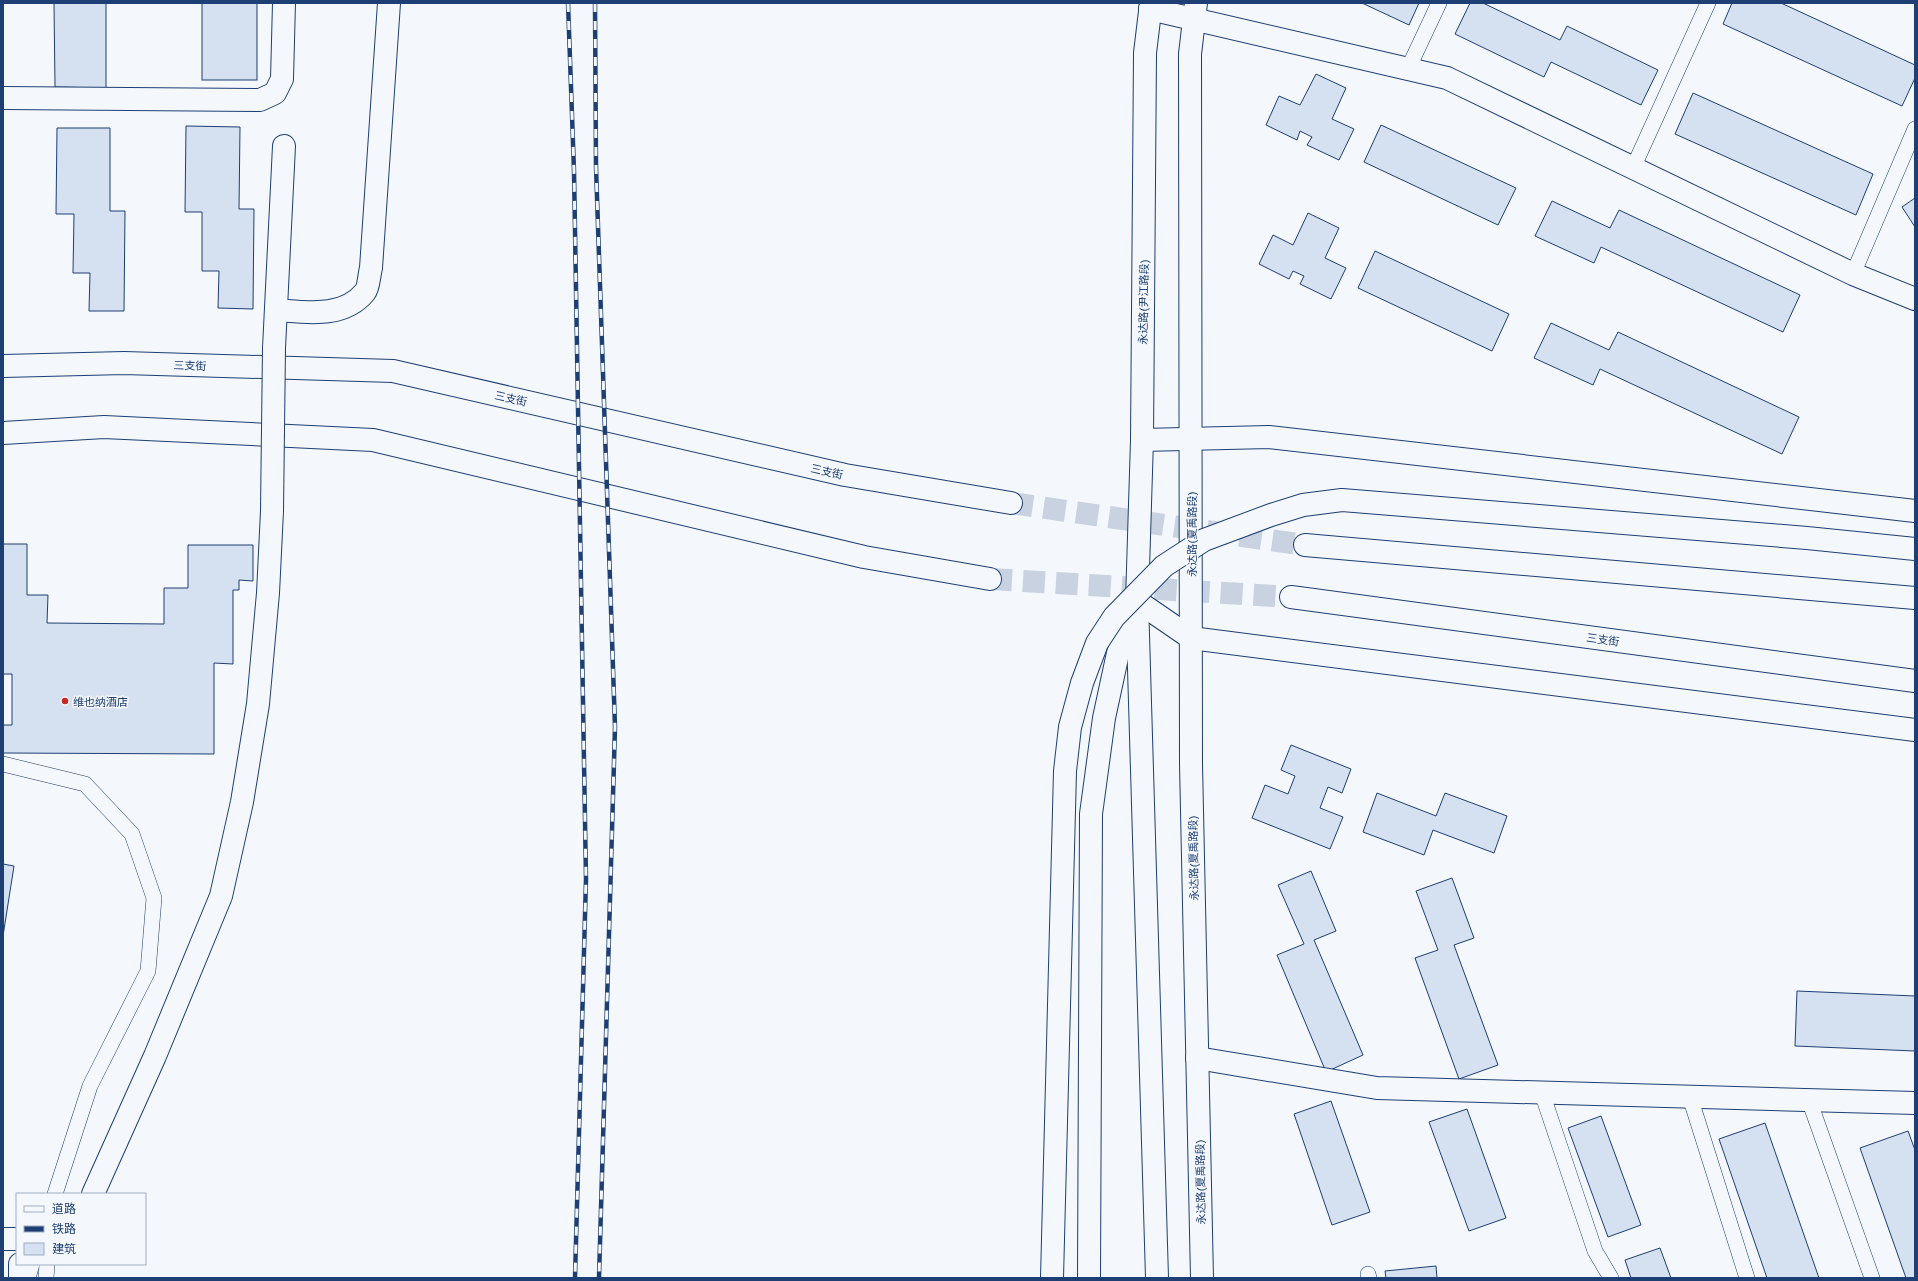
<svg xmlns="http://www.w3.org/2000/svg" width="1918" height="1281" font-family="'Golos Text','Noto Sans SC',sans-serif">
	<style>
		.building { fill: #d5e0f0; stroke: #1d3f73 }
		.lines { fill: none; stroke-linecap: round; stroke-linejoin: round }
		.secondary-tunnel { stroke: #c9d2e0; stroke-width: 22; stroke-dasharray: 22 11; stroke-linecap: butt }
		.service-casing { stroke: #1d3f73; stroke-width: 16 }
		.minor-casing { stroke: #1d3f73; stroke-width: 24 }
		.secondary-casing { stroke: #1d3f73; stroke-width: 24 }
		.primary-casing { stroke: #1d3f73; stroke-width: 24 }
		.service { stroke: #f4f7fb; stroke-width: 15 }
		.minor { stroke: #f4f7fb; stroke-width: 22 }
		.secondary { stroke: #f4f7fb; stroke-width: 22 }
		.primary { stroke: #f4f7fb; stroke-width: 22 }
		.rail-casing { stroke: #1d3f73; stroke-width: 4.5 }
		.rail { stroke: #f4f7fb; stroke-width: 3; stroke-dasharray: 9; stroke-linecap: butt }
		.minor-bridge-casing { stroke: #1d3f73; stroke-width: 24; stroke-linecap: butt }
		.secondary-bridge-casing { stroke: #1d3f73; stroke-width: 24; stroke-linecap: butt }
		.minor-bridge { stroke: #f4f7fb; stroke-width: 22 }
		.secondary-bridge { stroke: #f4f7fb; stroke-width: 22 }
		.poi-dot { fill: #c62828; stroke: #f4f7fb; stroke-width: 1.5 }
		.labels { text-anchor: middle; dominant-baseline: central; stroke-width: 3; stroke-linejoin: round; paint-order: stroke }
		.street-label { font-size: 11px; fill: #1d3f73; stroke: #f4f7fb }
		.poi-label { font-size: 11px; fill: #1d3f73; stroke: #f4f7fb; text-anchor: start }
	</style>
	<rect width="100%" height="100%" fill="#f4f7fb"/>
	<g class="building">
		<path d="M54 3H106V88L55 87Z"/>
		<rect x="202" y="3" width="55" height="77"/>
		<path d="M1362 3H1419L1409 25Z"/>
		<path d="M1470 3H1483L1560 40 1567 26 1658 70 1641 105 1551 62 1544 77 1455 34Z"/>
		<path d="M1732 3H1781L1915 65V78L1902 106 1723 24Z"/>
		<path d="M1316 74 1346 88 1332 119 1354 129 1339 160 1307 145 1312 137 1300 131 1297 140 1266 125 1279 96 1300 105Z"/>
		<path d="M1693 93 1873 174 1856 215 1675 134Z"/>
		<path d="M1381 125 1516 188 1498 225 1364 162Z"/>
		<path d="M186 126 240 127 239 209H254L253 309 218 308 219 271H202V212H185Z"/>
		<path d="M57 128H110V211H125L124 311H89L90 273H73L74 214H56Z"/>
		<path d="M1915 198V227L1902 207Z"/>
		<path d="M1552 201 1610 228 1619 210 1800 295 1783 332 1601 247 1594 263 1535 236Z"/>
		<path d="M1308 213 1339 228 1325 258 1346 268 1331 299 1300 284 1304 276 1293 271 1289 279 1259 264 1273 235 1293 245Z"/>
		<path d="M1375 251 1509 314 1492 351 1358 288Z"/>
		<path d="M1551 323 1609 350 1618 332 1799 417 1782 454 1600 369 1593 385 1534 358Z"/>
		<path d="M3 544H27V595H48L47 623 164 624V588H188V545H253V581L239 580V590H233V664L214 663V754L3 753V725H12V674H3Z"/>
		<path d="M1291 745 1351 769 1342 793 1328 787 1320 808 1343 817 1330 849 1252 818 1265 785 1288 794 1295 776 1281 770Z"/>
		<path d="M1377 793 1436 816 1445 793 1507 816 1494 853 1433 830 1424 855 1363 832Z"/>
		<path d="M3 864 14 866 3 936Z"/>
		<path d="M1311 871 1336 931 1314 940 1363 1055 1326 1072 1277 955 1304 944 1278 885Z"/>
		<path d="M1452 878 1474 938 1454 945 1498 1065 1459 1079 1415 958 1438 950 1416 891Z"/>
		<path d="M1797 991 1915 996V1051L1795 1046Z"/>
		<path d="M1331 1101 1370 1212 1332 1225 1294 1114Z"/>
		<path d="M1467 1109 1506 1218 1469 1231 1429 1122Z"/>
		<path d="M1601 1116 1641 1225 1608 1237 1568 1128Z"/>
		<path d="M1765 1123 1819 1278H1767L1719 1139Z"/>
		<path d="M1908 1131 1915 1150V1278H1906L1860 1148Z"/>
		<path d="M1660 1248 1671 1278H1631L1625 1260Z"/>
		<path d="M1436 1266 1437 1278H1386L1385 1271Z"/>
	</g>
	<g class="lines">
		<g class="secondary-tunnel">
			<path d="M1011 503 1305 545"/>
			<path d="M990 579 1291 597"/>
		</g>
		<g class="service-casing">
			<g id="service">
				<path d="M1408 69 1439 3"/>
				<path d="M1633 168 1708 3"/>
				<path d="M1853 274 1915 129"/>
				<path d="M3 764 85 784 132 834 154 898 148 971 90 1086 55 1194"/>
				<path d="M1542 1093 1595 1251 1611 1278"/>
				<path d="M1690 1097 1747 1278"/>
				<path d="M1809 1100 1872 1278"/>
				<path d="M1368 1274 1369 1278"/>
				<path d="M28 1278 32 1264"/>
				<path d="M46 1278 47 1264"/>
			</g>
		</g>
		<g class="minor-casing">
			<g id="minor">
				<path d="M1150 9 1447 78 1853 274 1915 299"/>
				<path d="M3 98 260 100 275 93 282 79 284 3"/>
				<path d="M276 310C306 312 343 319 365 292 369 287 369 275 371 268L389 3"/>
				<path d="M274 348 284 146"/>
				<path d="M1197 1058 1377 1088 1915 1103"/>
				<path d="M93 1194 155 1056 221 896 242 802 258 704 268 593 272 511"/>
				<path d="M3 1239H17"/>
				<path d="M20 1278V1264"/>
			</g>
		</g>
		<g class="secondary-casing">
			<g id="secondary">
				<path d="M3 366 124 363 393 371 845 475 1011 503"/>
				<path d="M3 433 104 427 373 440 864 557 990 579"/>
				<path d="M1142 440 1269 437 1915 511"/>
				<path d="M1305 545 1915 598"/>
				<path d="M1291 597 1915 681"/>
				<path d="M1089 1278 1091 814 1104 718 1118 653 1137 601 1191 638 1915 730"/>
			</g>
		</g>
		<g class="primary-casing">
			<g id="primary">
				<path d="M1151 3 1145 53 1142 440 1137 601 1157 1278"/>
				<path d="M1196 3 1190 54 1191 764 1202 1278"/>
			</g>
		</g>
		<use href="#service" class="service"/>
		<use href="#minor" class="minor"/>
		<use href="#secondary" class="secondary"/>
		<use href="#primary" class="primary"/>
		<g class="rail-casing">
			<g id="rail">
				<path d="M568 3 574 171 586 879 575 1278"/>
				<path d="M595 3 596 167 615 727 599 1278"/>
			</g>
		</g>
		<use href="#rail" class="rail"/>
		<g class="minor-bridge-casing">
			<path id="minor-bridge" d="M272 511 274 348"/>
		</g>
		<g class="secondary-bridge-casing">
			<path id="secondary-bridge" d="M1052 1278 1065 771 1070 727 1082 683 1097 643 1114 617 1164 566 1204 540 1271 515 1303 505 1342 500 1807 538 1915 549"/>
		</g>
		<use href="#minor-bridge" class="minor-bridge"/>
		<use href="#secondary-bridge" class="secondary-bridge"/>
	</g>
	<circle class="poi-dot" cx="65" cy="701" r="4"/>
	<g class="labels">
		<g class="street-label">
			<text transform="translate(1143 302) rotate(-89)">永达路(尹江路段)</text>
			<text transform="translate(190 365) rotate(2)">三支街</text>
			<text transform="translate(511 398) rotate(13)">三支街</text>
			<text transform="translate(827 471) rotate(13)">三支街</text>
			<text transform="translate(1191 534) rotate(-90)">永达路(夏禹路段)</text>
			<text transform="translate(1603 639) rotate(8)">三支街</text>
			<text transform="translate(1193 858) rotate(-91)">永达路(夏禹路段)</text>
			<text transform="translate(1200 1182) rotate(-91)">永达路(夏禹路段)</text>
		</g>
		<g class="poi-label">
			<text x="73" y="701">维也纳酒店</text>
		</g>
	</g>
	<rect width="1918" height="1281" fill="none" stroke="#1d3f73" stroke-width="8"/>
	<rect x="16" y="1193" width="130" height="72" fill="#f4f7fb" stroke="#9eadc5"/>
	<rect x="24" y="1206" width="20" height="6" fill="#f4f7fb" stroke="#9eadc5"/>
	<text x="52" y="1213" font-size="12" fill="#1d3f73">道路</text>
	<rect x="24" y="1226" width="20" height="6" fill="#1d3f73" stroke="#9eadc5"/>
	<text x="52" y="1233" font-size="12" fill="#1d3f73">铁路</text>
	<rect x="24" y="1243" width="20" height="12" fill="#d5e0f0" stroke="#9eadc5"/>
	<text x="52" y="1253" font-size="12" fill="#1d3f73">建筑</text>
</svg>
